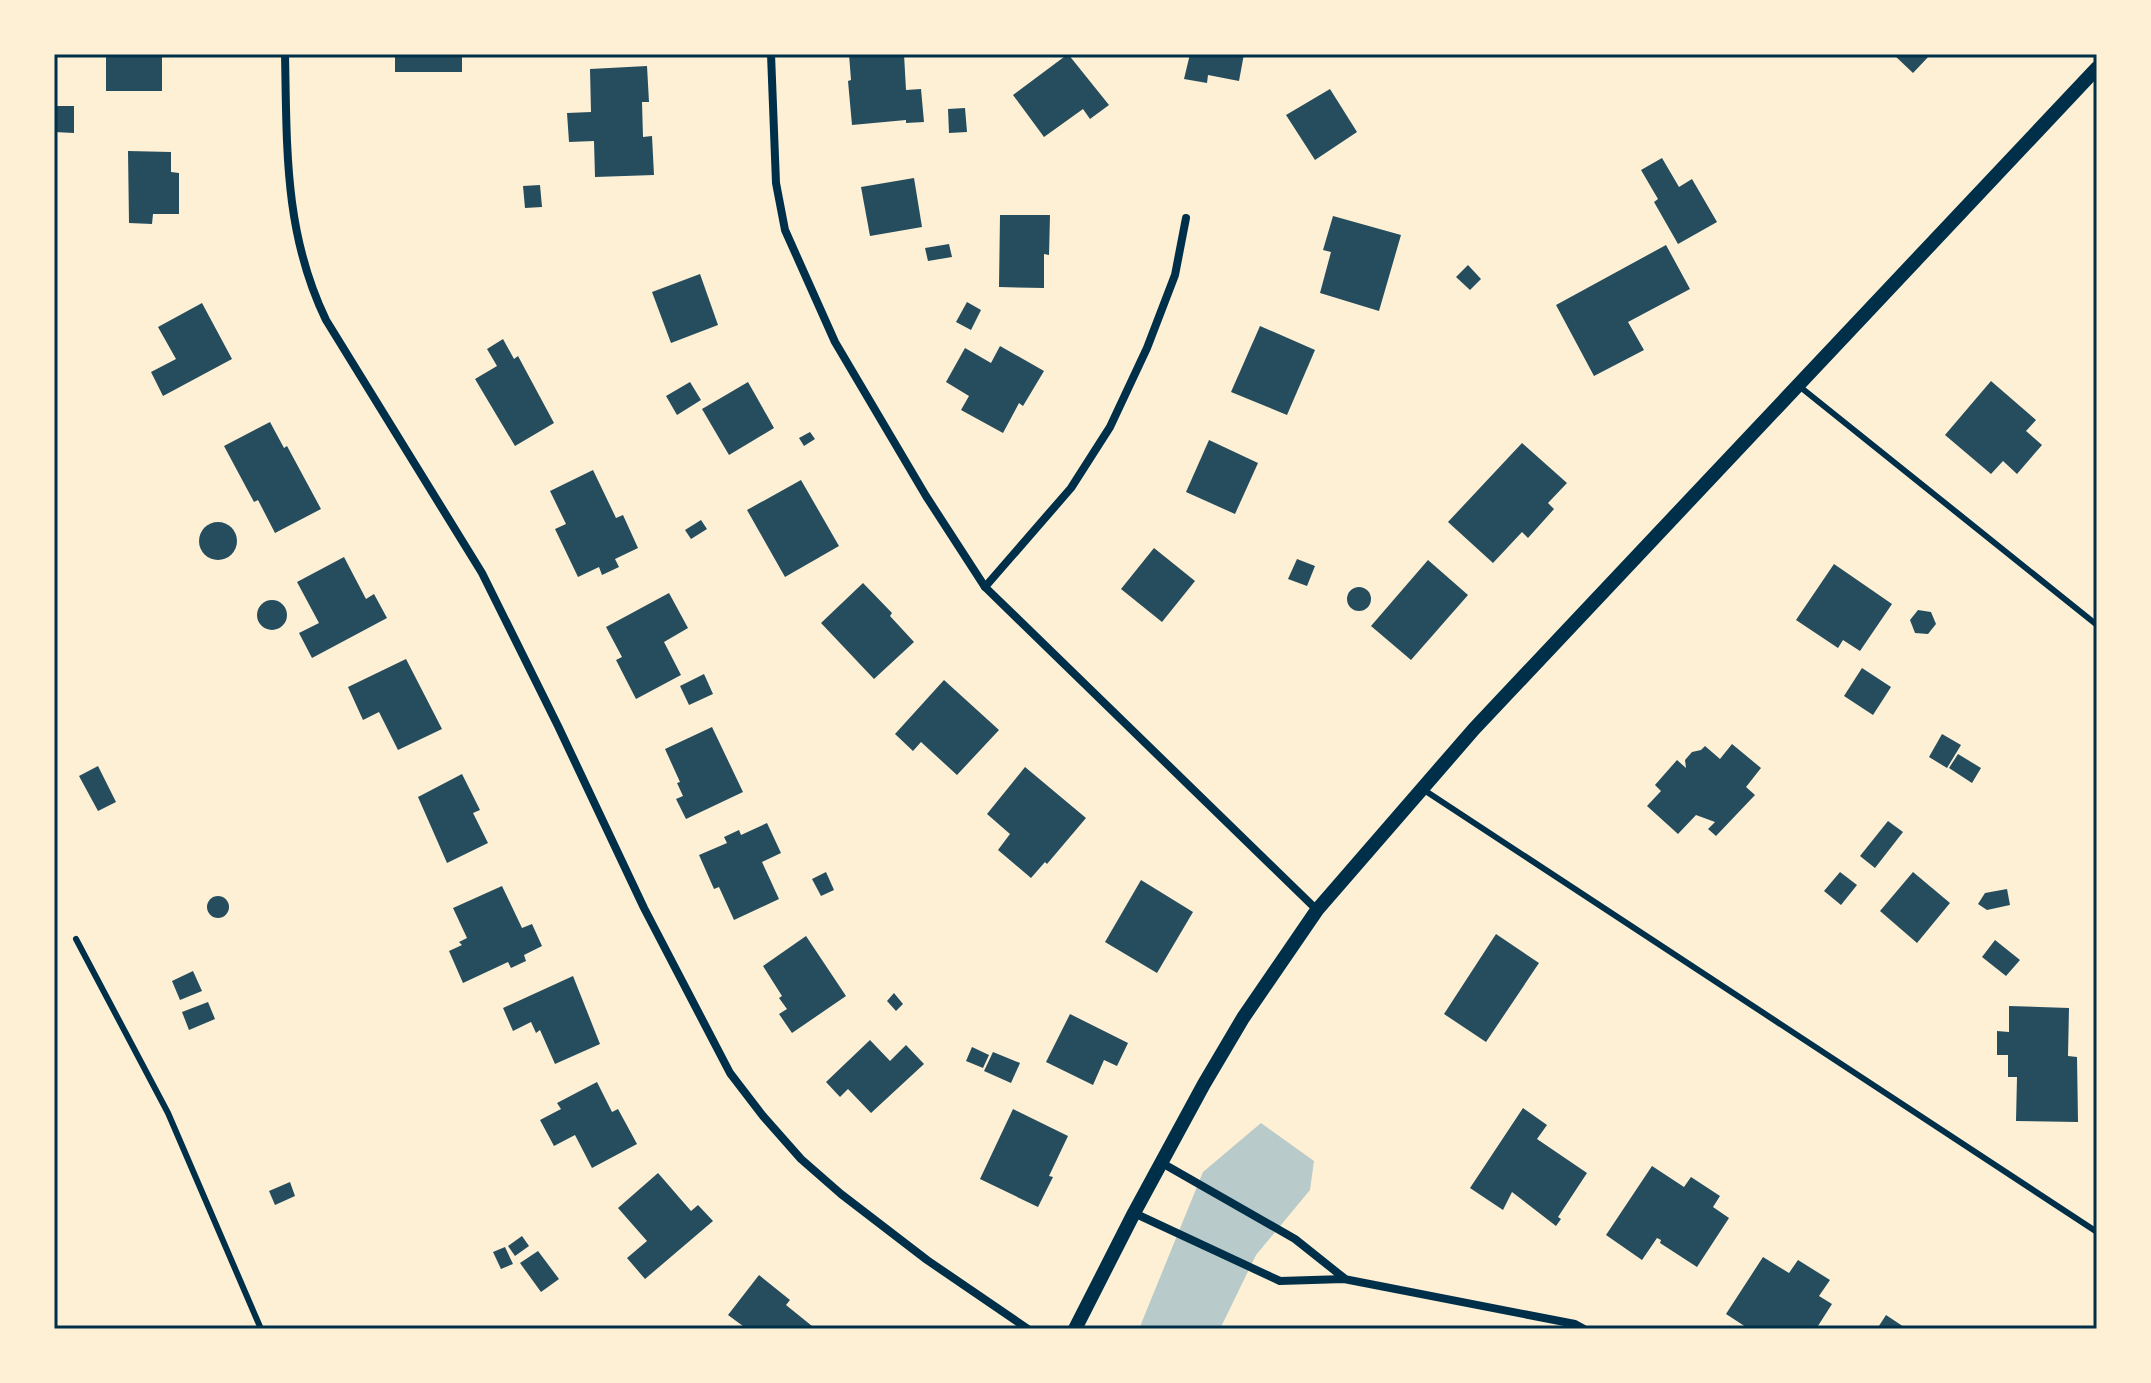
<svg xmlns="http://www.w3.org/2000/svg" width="2151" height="1383" font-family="Raleway,sans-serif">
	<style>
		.green { fill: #b9caca }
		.building { fill: #264d5e }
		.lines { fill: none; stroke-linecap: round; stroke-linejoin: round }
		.service { stroke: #003049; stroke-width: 6 }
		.minor { stroke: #003049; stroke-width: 8 }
		.tertiary { stroke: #003049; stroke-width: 14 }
		.neatline { fill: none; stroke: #003049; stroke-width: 3 }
	</style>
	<rect width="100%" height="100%" fill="#fdf0d5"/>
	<path class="green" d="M1261 1123 1314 1161 1310 1190 1256 1255 1220 1329H1139L1203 1172Z"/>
	<g class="building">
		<rect x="106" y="54" width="56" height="37"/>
		<rect x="395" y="54" width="67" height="18"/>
		<path d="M849 54H904L906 90 921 89 924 122 906 123V120L852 125 848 81 851 80Z"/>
		<path d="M1068 54 1109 105 1090 119 1083 109 1044 137 1013 95Z"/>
		<path d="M1190 54H1244L1239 81 1208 75 1207 83 1184 79Z"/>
		<path d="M1893 54H1931L1913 73Z"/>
		<path d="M647 66 649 102H642L643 137 652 136 654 175 595 177 594 141 569 142 567 113 591 112 590 69Z"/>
		<path d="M1330 89 1357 132 1315 160 1286 115Z"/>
		<path d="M54 106H74V133L54 132Z"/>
		<path d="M965 108 967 132 949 133 948 109Z"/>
		<path d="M128 151 171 152V172L179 173V214H153L152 224 129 223Z"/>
		<path d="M1662 158 1679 187 1692 179 1717 222 1678 244 1654 202 1658 199 1641 170Z"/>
		<path d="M914 178 922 227 870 236 861 187Z"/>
		<path d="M540 185 542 207 525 208 523 186Z"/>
		<path d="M1000 215H1050L1049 255 1044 254V288L999 287Z"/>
		<path d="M1333 216 1401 235 1379 311 1320 293 1331 252 1323 250Z"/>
		<path d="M949 244 952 257 928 261 925 248Z"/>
		<path d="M1666 245 1690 289 1628 322 1644 350 1594 376 1556 305Z"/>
		<path d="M1468 265 1481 279 1470 290 1456 277Z"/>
		<path d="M700 274 718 325 671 343 652 292Z"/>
		<path d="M967 302 981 310 971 330 956 322Z"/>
		<path d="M202 303 232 359 163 396 151 372 176 359 158 327Z"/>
		<path d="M1260 326 1315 350 1287 415 1231 392Z"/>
		<path d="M503 339 514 359 518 356 554 423 515 446 475 379 497 366 487 349Z"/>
		<path d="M1000 346 1044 371 1023 406 1019 403 1003 433 961 410 969 396 946 382 965 348 991 363Z"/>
		<path d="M1991 381 2036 420 2026 431 2042 445 2017 474 2003 461 1991 474 1945 435Z"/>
		<path d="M690 382 701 400 677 415 666 396Z"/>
		<path d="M748 382 774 428 729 455 702 409Z"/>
		<path d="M270 422 284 448 287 446 321 509 275 533 258 500 254 502 224 446Z"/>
		<path d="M810 432 815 439 804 446 799 438Z"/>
		<path d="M1209 440 1258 463 1235 514 1186 492Z"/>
		<path d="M1522 443 1567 483 1548 503 1554 509 1528 538 1522 532 1493 563 1448 522Z"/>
		<path d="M593 470 616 518 623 515 638 548 615 559 619 567 602 575 599 567 578 577 555 529 566 524 550 491Z"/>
		<path d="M801 480 839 546 785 577 747 510Z"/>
		<path d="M701 520 707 529 691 539 685 530Z"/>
		<circle cx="218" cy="541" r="19"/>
		<path d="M1154 548 1195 581 1162 622 1121 589Z"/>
		<path d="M344 557 366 599 374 594 387 618 312 658 299 633 319 623 297 582Z"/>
		<path d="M1297 559 1315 566 1307 586 1288 579Z"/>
		<path d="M1428 560 1468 595 1411 660 1371 626Z"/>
		<path d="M1834 564 1892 604 1860 651 1843 640 1838 648 1796 620Z"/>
		<path d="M863 583 892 613 890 616 914 642 874 679 821 623Z"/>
		<circle cx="1359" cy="599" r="12"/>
		<path d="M669 593 688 628 664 642 681 675 636 699 616 660 622 657 606 627Z"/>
		<circle cx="272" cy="615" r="15"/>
		<path d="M1918 610 1931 612 1936 624 1928 634 1915 633 1910 620Z"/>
		<path d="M406 659 442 729 398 750 379 712 363 720 348 687Z"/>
		<path d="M1862 668 1891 687 1873 715 1844 696Z"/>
		<path d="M704 674 713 694 689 705 680 686Z"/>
		<path d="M944 680 999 730 957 775 921 742 913 751 895 734Z"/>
		<path d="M712 727 743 792 686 819 676 799 683 796 677 783 680 782 665 749Z"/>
		<path d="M1942 734 1961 745 1947 768 1929 757Z"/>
		<path d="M1732 744 1761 768 1746 787 1755 795 1716 836 1708 829 1715 822 1696 815 1678 834 1647 806 1661 791 1655 785 1677 760 1686 768 1685 760 1692 752 1701 750 1705 746 1720 759Z"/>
		<path d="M1958 754 1981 768 1972 783 1949 768Z"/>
		<path d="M98 766 116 802 98 811 79 776Z"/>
		<path d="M1025 767 1086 818 1047 864 1045 862 1031 878 998 850 1010 834 987 814Z"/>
		<path d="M462 774 480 810 473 813 488 843 447 863 418 797Z"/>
		<path d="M1888 821 1903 832 1875 868 1860 856Z"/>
		<path d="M767 823 781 853 762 862 779 899 734 920 719 887 714 889 699 855 727 843 724 837 739 830 741 835Z"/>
		<path d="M826 872 834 890 821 896 812 879Z"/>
		<path d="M1840 872 1857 885 1841 905 1824 891Z"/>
		<path d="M1913 872 1950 903 1917 943 1880 911Z"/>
		<path d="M1141 880 1193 912 1157 973 1105 942Z"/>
		<path d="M502 886 522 928 532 924 542 946 524 955 526 961 511 968 508 962 463 983 449 951 462 945 459 942 467 938 453 908Z"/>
		<path d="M2007 889 2010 905 1987 910 1978 904 1985 893Z"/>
		<circle cx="218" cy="907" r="11"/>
		<path d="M1496 934 1539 963 1486 1042 1444 1014Z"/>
		<path d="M806 936 846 996 792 1033 779 1014 787 1009 779 998 782 996 763 966Z"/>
		<path d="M1995 940 2020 960 2006 976 1982 957Z"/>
		<path d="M193 971 202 991 180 1000 172 981Z"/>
		<path d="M573 976 600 1044 555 1064 540 1030 536 1033 531 1022 513 1031 503 1008Z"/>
		<path d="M894 993 903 1004 896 1011 887 1001Z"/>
		<path d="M208 1002 215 1019 189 1030 182 1012Z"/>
		<path d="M2009 1006 2069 1008 2068 1056 2077 1057 2078 1122 2016 1121 2017 1077H2008V1055H1997V1031L2009 1032Z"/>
		<path d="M1070 1014 1128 1043 1117 1066 1104 1060 1093 1085 1046 1062Z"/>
		<path d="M870 1040 890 1061 906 1045 924 1064 871 1113 848 1089 840 1097 826 1082Z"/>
		<path d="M972 1047 989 1055 983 1068 966 1061Z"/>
		<path d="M993 1052 1020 1063 1011 1083 984 1071Z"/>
		<path d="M597 1082 612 1112 618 1109 637 1144 592 1168 575 1135 554 1146 540 1120 561 1109 557 1103Z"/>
		<path d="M1523 1108 1547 1125 1537 1139 1587 1173 1558 1217 1561 1219 1556 1226 1512 1192 1503 1210 1470 1188Z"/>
		<path d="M1013 1109 1068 1136 1049 1176 1053 1177 1038 1207 980 1179Z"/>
		<path d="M1652 1166 1684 1187 1691 1177 1720 1196 1713 1207 1729 1218 1697 1267 1660 1243 1661 1240 1657 1238 1642 1260 1606 1235Z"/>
		<path d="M658 1173 691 1211 698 1205 713 1221 645 1279 627 1258 647 1241 618 1208Z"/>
		<path d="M290 1182 295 1196 275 1205 269 1191Z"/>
		<path d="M522 1236 529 1246 515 1256 508 1246Z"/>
		<path d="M505 1247 513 1264 501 1269 493 1252Z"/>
		<path d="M538 1251 559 1279 541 1292 520 1263Z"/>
		<path d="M1763 1257 1789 1273 1798 1260 1830 1280 1819 1296 1832 1304 1816 1329H1749L1726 1314Z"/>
		<path d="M759 1275 790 1300 786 1305 812 1326 809 1329H747L728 1315Z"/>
		<path d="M1886 1315 1907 1329H1877Z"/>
	</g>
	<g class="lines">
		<g class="service">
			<path d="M1799 386 2097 625"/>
			<path d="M1424 790 2097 1232"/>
			<path d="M76 939 168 1113 261 1329"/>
		</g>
		<g class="minor">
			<path d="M285 54C287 148 284 233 326 320L482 573 558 726 644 908 730 1073 763 1116 801 1159 841 1194 927 1260 1028 1329"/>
			<path d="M771 54 776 183 785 230 835 342 926 496 985 587 1317 910"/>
			<path d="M985 587 1071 488 1110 427 1147 348 1175 275 1186 218"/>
			<path d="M1162 1163 1295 1239 1344 1278"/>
			<path d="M1134 1213 1280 1281 1344 1279 1575 1324 1584 1329"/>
		</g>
		<path class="tertiary" d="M1075 1329 1134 1213 1204 1084 1243 1018 1317 910 1474 729 2097 68"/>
	</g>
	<rect width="2151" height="1383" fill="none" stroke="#fdf0d5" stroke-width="112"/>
	<rect x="56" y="56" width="2039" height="1271" class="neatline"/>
</svg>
